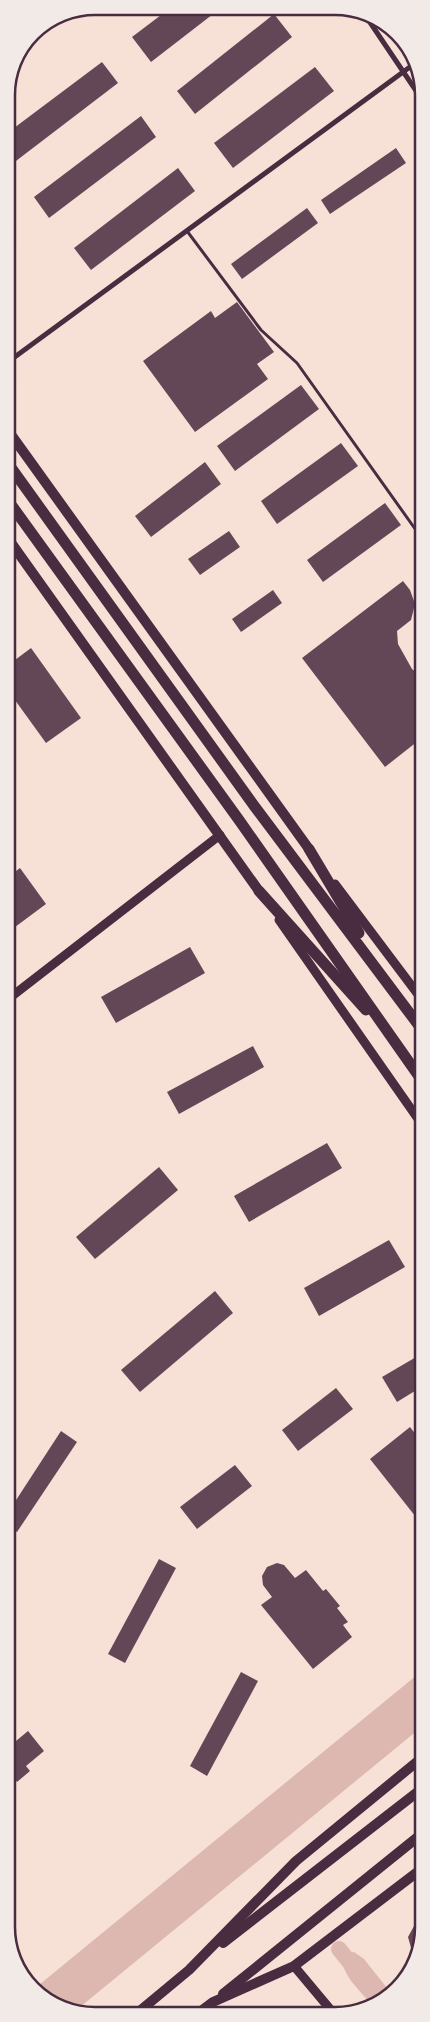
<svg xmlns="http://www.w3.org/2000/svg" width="430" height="2022" font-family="Rubik,sans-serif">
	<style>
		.water { fill: #dcb8b0 }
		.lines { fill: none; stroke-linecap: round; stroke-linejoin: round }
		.canal { stroke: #dcb8b0; stroke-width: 16 }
		.building { fill: #644757 }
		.service { stroke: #4a2c40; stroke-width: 3 }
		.minor { stroke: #4a2c40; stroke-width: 5 }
		.tertiary { stroke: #4a2c40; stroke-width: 9 }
		.secondary { stroke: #4a2c40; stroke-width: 10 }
		.trunk { stroke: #4a2c40; stroke-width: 11 }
		.rim { fill: none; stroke: #4a2c40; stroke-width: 2.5 }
	</style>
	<rect width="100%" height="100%" fill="#f7e1d7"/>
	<g class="water">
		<path d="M423 1670 424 1725 74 2012 34 1989Z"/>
		<path d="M354 1952 364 1959 391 1993 370 2003C359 1989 339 1973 343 1954Z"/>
	</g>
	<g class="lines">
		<path class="canal" d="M339 1949 356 1970"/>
	</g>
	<g class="building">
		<path d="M217 11 151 62 132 37 165 12Z"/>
		<path d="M274 14 292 37 195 114 177 91Z"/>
		<path d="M102 62 118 83 12 164 6 157V134Z"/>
		<path d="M315 67 334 91 233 168 214 143Z"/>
		<path d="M141 116 156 137 49 218 34 197Z"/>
		<path d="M396 148 406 163 330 214 321 200Z"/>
		<path d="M178 168 195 191 91 270 74 248Z"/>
		<path d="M307 208 318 223 242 279 231 264Z"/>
		<path d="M237 302 274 352 257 364 268 379 195 432 143 361 211 311 215 318Z"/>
		<path d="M301 385 319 409 235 471 217 446Z"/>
		<path d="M341 443 358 466 277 524 261 501Z"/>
		<path d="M205 462 221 484 151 537 135 516Z"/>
		<path d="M385 503 401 525 323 582 307 560Z"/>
		<path d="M229 531 240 547 200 575 188 559Z"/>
		<path d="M403 581 410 590 415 604 411 620 397 631 398 644 412 669 423 678V737L385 767 302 658Z"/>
		<path d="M273 590 282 603 241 632 232 619Z"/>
		<path d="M31 648 81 718 46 743 7 689V666Z"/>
		<path d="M7 723 14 733 7 738Z"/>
		<path d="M20 868 46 904 7 933V878Z"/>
		<path d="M190 947 205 973 116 1023 101 997Z"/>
		<path d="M253 1046 264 1067 179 1114 167 1092Z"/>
		<path d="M327 1143 342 1168 249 1222 234 1196Z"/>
		<path d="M7 1162 16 1174 7 1181Z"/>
		<path d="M159 1167 178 1190 95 1259 76 1237Z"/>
		<path d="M389 1240 405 1267 319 1316 304 1288Z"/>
		<path d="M215 1291 233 1313 140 1392 121 1370Z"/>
		<path d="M423 1353V1386L397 1402 382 1377Z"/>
		<path d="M336 1388 353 1409 298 1451 282 1430Z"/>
		<path d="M410 1427 420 1440 423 1437V1526L370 1459Z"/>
		<path d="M61 1431 77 1442 17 1532 7 1526V1514Z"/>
		<path d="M235 1465 252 1486 197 1529 180 1507Z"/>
		<path d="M159 1559 176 1568 125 1663 108 1654Z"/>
		<path d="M277 1563 284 1565 295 1578 306 1570 323 1591 326 1589 340 1606 337 1608 348 1622 343 1625 352 1637 313 1669 261 1605 272 1597 263 1585 262 1576 267 1567Z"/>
		<path d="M241 1672 258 1681 207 1776 190 1766Z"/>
		<path d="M28 1731 44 1751 26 1766 30 1771 17 1782 13 1777 7 1782V1743L10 1746Z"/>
		<path d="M424 1919V1933L413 1955 408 1937 414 1926Z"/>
	</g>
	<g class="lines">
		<path class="service" d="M187 231 261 330 297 363 423 540"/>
		<g class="minor">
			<path d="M363 12 423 101"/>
			<path d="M12 359 414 64"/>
		</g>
		<g class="tertiary">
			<path d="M335 884 423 1001"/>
			<path d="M279 920 423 1126"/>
			<path d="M7 1000 220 835"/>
			<path d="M294 1966 335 2015"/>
		</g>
		<g class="secondary">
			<path d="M7 429 309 849"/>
			<path d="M7 537 259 891"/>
			<path d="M223 1943 424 1787"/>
			<path d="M223 1994 424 1832"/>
			<path d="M136 2014 189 1970 296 1861 424 1756"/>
			<path d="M197 2014 213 2002 294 1966 424 1867"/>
		</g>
		<g class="trunk">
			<path d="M7 462 255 807 423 1031"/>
			<path d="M7 499 239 820 423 1082"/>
			<path d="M309 849 359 933"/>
			<path d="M259 891 366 1010"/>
		</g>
	</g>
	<path d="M0 0H430V2022H0ZM95 15H335A80 80 0 0 1 415 95V1927A80 80 0 0 1 335 2007H95A80 80 0 0 1 15 1927V95A80 80 0 0 1 95 15Z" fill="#f1eae7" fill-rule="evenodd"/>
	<path class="rim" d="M95 15H335A80 80 0 0 1 415 95V1927A80 80 0 0 1 335 2007H95A80 80 0 0 1 15 1927V95A80 80 0 0 1 95 15Z"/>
</svg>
